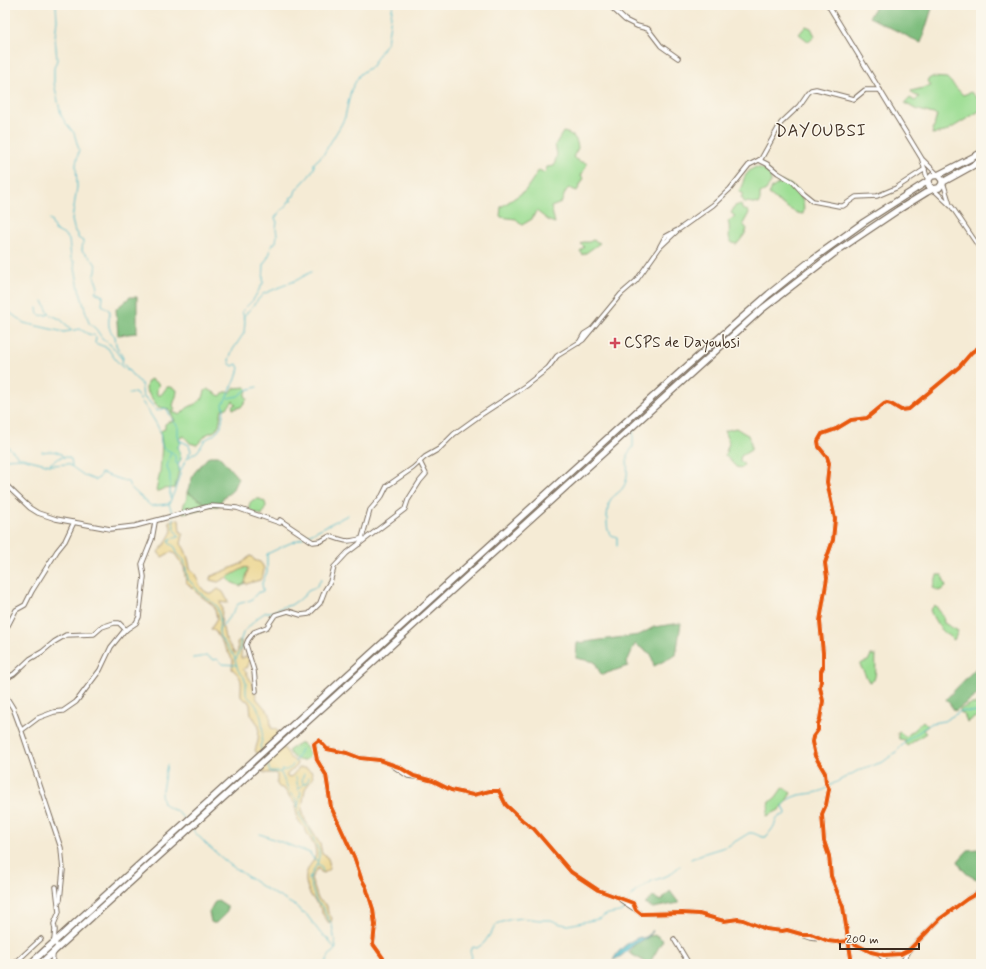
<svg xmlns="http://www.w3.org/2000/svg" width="986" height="969" font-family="Mynerve,sans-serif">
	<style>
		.green { fill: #9ede94; stroke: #6c8459 }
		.forest { fill: #7ebd7e; stroke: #5c744e }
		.sand { fill: #eeda9e; stroke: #94825e }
		.water { fill: #4eb9c9; stroke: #447274 }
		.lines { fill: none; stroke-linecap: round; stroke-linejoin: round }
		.stream { stroke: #4eb9c9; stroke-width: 1 }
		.minor-casing { stroke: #7c6e5e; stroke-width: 5.5 }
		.highway-casing { stroke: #7c6e5e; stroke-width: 8 }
		.minor { stroke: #fff; stroke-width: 3.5 }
		.highway { stroke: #fff; stroke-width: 5.5 }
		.cycleway-casing { stroke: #fbf7ec; stroke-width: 6 }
		.cycleway { stroke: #e8590c; stroke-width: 4 }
		.poi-dot { fill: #d1495b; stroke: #fbf7ec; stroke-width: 1.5 }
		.labels { text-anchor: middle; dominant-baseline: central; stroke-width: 3; stroke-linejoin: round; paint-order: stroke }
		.poi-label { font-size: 15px; fill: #3b2a1e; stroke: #fbf7ec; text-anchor: start }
		.quarter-label { font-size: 17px; letter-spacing: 1px; fill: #3b2a1e; stroke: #fbf7ec }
	</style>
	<rect width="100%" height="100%" fill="#fbf7ec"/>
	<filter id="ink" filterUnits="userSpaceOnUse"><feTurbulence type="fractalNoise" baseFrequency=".025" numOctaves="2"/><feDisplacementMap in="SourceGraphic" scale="8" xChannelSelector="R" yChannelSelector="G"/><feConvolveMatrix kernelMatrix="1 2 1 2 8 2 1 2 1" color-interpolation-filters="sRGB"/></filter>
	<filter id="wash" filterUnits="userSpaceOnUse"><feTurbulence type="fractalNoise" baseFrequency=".012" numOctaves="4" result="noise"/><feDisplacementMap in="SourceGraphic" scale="16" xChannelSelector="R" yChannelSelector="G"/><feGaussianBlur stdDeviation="0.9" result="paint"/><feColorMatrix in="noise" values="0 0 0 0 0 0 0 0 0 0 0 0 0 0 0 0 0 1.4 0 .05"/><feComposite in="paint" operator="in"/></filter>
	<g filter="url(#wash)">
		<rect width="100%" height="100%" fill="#f5ebd5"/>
		<g class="green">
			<path d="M806 26 811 28 815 36 809 42 799 34Z"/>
			<path d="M932 77 947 78 963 95 971 92 981 102V110L945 132 932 134 937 115 915 109 905 103 910 98 915 101 919 97 913 94 911 91 931 86 927 80Z"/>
			<path d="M563 132C573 134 577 138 578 148L573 157 580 162H584L587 164 581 176 584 178 577 191 569 188C564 191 564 198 561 203L551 207 555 223C547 221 543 215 536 211L532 219 522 225 516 219 500 217 501 207 525 191 539 170 545 173 547 167 554 166 557 154 555 145Z"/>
			<path d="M756 167 767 170 770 173 771 183 766 190 760 193V200L758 204 747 202 745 204 743 199 741 198 743 193 739 192V190L743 186C742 178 748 170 756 167Z"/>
			<path d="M781 182C795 182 807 201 803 214 793 214 777 200 769 194L772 188Z"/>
			<path d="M741 204 742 209 748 211 749 213 743 224 747 229C745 235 741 239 737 244 724 243 732 230 728 222L735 216 731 213 735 206Z"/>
			<path d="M593 240 600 243 583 255 580 251 584 247 581 244 583 242H589Z"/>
			<path d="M150 379 159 384 157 389V395H161L167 387H171L177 390C177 397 174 400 173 406L175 409 173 412 180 415 187 408 197 403 203 398 205 391 208 389 220 396 225 392H231L234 388 246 387 247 391 245 395 247 399 241 407 233 409 232 406 236 404 233 401 227 408 222 409 219 425 215 431 207 434 197 445 190 443 184 436 180 438 179 440 181 443 178 446 181 459 178 464 179 469 175 488 163 489 158 491H156L160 472 162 444 160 432 162 430 165 429V424L168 422 175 421 169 409 158 407 146 390 147 383Z"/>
			<path d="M736 428 744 433 748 435 751 444V450L741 456 740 460 744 465 741 468 736 467 725 455 729 443 724 431Z"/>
			<path d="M187 492 206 504 202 509 183 513 184 504 187 498Z"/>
			<path d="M256 499H260L265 502 266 506 262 515 253 512 249 508C249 503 251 500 256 499Z"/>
			<path d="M246 567 248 569 245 583 240 586 231 582 227 577Z"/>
			<path d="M937 575H942L946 587 939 591 933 588Z"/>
			<path d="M935 605 943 616 944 623 958 631 954 640C942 632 935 623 930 610Z"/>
			<path d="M871 655H876C875 664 877 672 874 680L869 682 860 665 862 663 868 661Z"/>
			<path d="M981 702V714L967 722 964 714 960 712V709L971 704H979Z"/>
			<path d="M923 721 928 726 923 730 926 733 907 746 905 744V740L899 739 898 733 900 732 906 737Z"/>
			<path d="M301 743 303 744 312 754C304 764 296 762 289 752V750Z"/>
			<path d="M783 787 791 793 783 806 779 810 767 816 769 805 768 804 776 797Z"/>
		</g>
		<g class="forest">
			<path d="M877 5H933L921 43 869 17Z"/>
			<path d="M130 297H137V333L118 335 116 309Z"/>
			<path d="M209 456H218L220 457 238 478 232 491 223 498 218 506H210L187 492 194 473Z"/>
			<path d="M681 623 676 655 654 666 651 654 635 644 627 662 628 666 601 675 595 662 576 658 577 643 639 635 654 627Z"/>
			<path d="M981 663V692L955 711 946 699Z"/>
			<path d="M979 849 981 851V881C968 875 965 875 958 861L968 850Z"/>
			<path d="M670 891 679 903 653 908 645 904 653 897 661 901Z"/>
			<path d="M218 900 227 906V912L216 923H213L211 922 209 912 214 903Z"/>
			<path d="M656 935 663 940 649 964 629 953 634 945 650 936Z"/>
		</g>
		<g class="sand">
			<path d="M179 519 180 531 183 535 181 544C186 549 189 561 190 569 200 575 196 591 212 594L218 589 223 592 228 601 227 603 220 602 222 608 221 626 223 628 225 638 235 654 238 651 237 642 240 640 242 642 241 658H243L246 656 249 659 248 666 247 668H244L243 669 246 672 252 683 257 699 270 714 271 728 276 729 278 732 275 743 276 745 285 749 290 758 297 762 296 767 287 774V777L290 778 299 768H306L312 772 313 777 305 789 302 809 305 820 320 844 322 854 326 855C330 862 332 869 324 873L321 872 318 868 311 878 318 899 327 906 328 913 332 918 331 922 329 923 322 913V909C312 900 301 883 308 869 310 864 314 861 316 855L315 847 303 826 298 821 295 804 284 789 279 787 277 784V775L275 773H265L263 772 262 758 255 751 258 741 259 726 251 714 250 705 248 701 243 699 241 697C240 682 245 680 232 669L233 660 215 631 212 630 211 629 217 619 214 606 197 593 186 582 184 567 175 554 171 552 162 557 158 552 165 544 172 531 169 521Z"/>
			<path d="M250 556 253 557 254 560 260 562C266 568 264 574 260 580L246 584 245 583 248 569 246 567 218 582 210 580V578L212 576 241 564Z"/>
		</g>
		<path class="water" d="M652 930 653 931C648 939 642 940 634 945 626 951 624 956 613 960 618 950 630 940 640 937L643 938 648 936Z"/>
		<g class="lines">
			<g class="stream">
				<path d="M56 5 57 20 55 37 57 60 54 68V83L61 115 65 122 74 133 79 150 76 164 77 187 72 220 75 232 78 234V238L83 241 82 251C91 258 101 265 94 276L98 287 95 292 103 296 102 305 110 311C109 320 106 329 115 336L116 345 123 358 122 362 133 376 141 383 143 397 147 399 157 411 165 408 167 409 173 421 178 426V436L181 443 178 446 181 459 178 464 180 472"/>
				<path d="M50 219 55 230 66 236 69 240 71 258 74 262 79 289 89 323 96 329 102 338 113 347 122 359"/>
				<path d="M43 301 49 314 60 319 72 330"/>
				<path d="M37 308 38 314C41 316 45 316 49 314"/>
				<path d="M5 309 24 323 64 332 80 329 88 334 94 335 96 337 95 343 108 348C111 354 121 368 128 371"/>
				<path d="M243 317 263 294 297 280 311 272"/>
				<path d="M129 394 135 393C141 400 158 424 160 432 161 437 160 443 163 448 165 450 169 450 171 452L169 458 167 467 170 475V498"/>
				<path d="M228 398 238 396 246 390 257 387"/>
				<path d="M179 440 189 445 191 451 186 459"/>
				<path d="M5 444 19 457"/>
				<path d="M42 452C50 451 59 450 64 457"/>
				<path d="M172 452 175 456 176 463 178 464"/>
				<path d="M5 459 22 458 50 465 68 464 85 476 95 480 99 478 101 473 128 482 130 487 151 506 168 504"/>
				<path d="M50 464C57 459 63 454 71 459L72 466"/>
				<path d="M173 515 169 504 175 490 181 470 186 459 198 451 205 440 215 434 221 426 224 409 223 404 236 379 239 368 237 364 233 366 230 364 229 360 232 351 244 333 245 321 242 311 253 300 263 283 264 264 270 253 271 246 276 242 277 235 276 228 277 222 275 218 281 210 285 208 289 201H292L290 198 294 196 296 190 309 176 314 168V163L323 155 341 125 345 117 351 90 360 74 372 66 384 46 387 43 392 9 393 5"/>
				<path d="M173 518 174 528 179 537 170 539 169 543 175 547 177 553 184 560 188 579 200 593 217 606 220 619 219 631 220 637 234 656 238 670 244 677 246 683V694C248 698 252 700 255 704 263 715 265 734 260 747L262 750"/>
				<path d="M306 536 348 515"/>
				<path d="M617 546V537C614 536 609 535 608 530 606 524 607 504 611 499 615 494 621 492 624 486 629 477 627 465 627 455L633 447V433L635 428"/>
				<path d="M219 630 233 612 238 604 251 600 257 593 263 591 262 583 267 572V554L288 544 303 538"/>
				<path d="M193 658 207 656 214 660 217 659 222 664 237 665"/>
				<path d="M236 659 240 650V642L243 633 257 618 266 612H272L283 607 291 605 304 596 308 591 315 588 322 579"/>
				<path d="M267 761 270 772H278L281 773 289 792 296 799 300 816 310 831 319 851V856L317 864 309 879 316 901 324 908 325 913 332 925 336 948 329 956 325 964"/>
				<path d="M167 765 161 794 163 803 169 808 177 811 184 819"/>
				<path d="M281 772 282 770H286L292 767 293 764 295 762 301 749"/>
				<path d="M296 777 298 788"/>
				<path d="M303 784 302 779 304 774"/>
				<path d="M829 786 861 769 883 762 896 752 907 740 932 723 944 721 961 711 977 712 981 708"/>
				<path d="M298 806 301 792 298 789 308 781 309 777"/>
				<path d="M192 829 206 844 229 864 261 886 297 907 302 913 306 914 321 934 327 938 335 949"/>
				<path d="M260 834 310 853 313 858 318 861"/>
				<path d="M691 859 702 854 728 846 749 833C756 832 759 838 766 837 768 834 772 830 774 826 777 819 777 816 785 815L786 813 783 806C793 789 813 798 827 788"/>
				<path d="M317 864 320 865 323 871"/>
				<path d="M629 900 635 892 641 888 652 881 669 875 680 866"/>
				<path d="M468 964 472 957 470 951 473 947 477 948 484 943 497 924 508 920 521 918 540 920H551L561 924 568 925 598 919 608 914 619 912 622 911 627 904"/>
			</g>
		</g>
	</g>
	<g filter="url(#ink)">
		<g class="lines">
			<g class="minor-casing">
				<g id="minor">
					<path d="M609 5 625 20 637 26 648 29 661 46 678 58"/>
					<path d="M828 5 922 159 938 175"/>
					<path d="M759 160 767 164 778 173 793 182 803 193 813 201 839 206H843L856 197 877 196 896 188 925 169"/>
					<path d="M922 160 928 181"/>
					<path d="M943 182 950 205"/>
					<path d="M933 189 952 207 981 250"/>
					<path d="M660 246 665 237 676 231"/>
					<path d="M579 343 584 334 592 329"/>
					<path d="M5 484 30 508 38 513 56 519 110 529 135 526 210 506 227 507 237 508 280 523"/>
					<path d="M280 520 313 542 321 541 330 536C345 541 347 543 363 538"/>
					<path d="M359 544 362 538 370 510 382 496 387 486 413 468 425 457 439 449 454 434 479 416 525 386 548 368 557 356 583 340 621 294 636 281 660 247 678 230 713 205 730 189 749 165 761 159 781 123 799 106 808 93 811 90 816 89 854 99 865 90H880"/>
					<path d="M5 631 16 610 25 605 32 591 57 551 65 541 74 522"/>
					<path d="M5 679 14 674 30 659 42 652 54 642 66 635 94 634 102 627 114 623H119L126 630"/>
					<path d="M256 691 254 671 246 645 248 640 254 632 267 627 275 615 288 611 301 615 309 614 320 603 325 590 330 582 334 567 347 553 405 509 408 500 420 481 426 474 420 462"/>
					<path d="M5 695 13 708 23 735 61 848 63 870 60 900"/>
					<path d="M22 730 38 718 54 712 63 711 76 702 100 670 111 647 124 631 136 623 139 617 144 577 142 564 152 539 155 522"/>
					<path d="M393 766 408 776 415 777"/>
					<path d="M621 900 636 910"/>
					<path d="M805 935 811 937 819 938"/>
					<path d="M674 939 689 964"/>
					<path d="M880 955 889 964"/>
					<path d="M14 964 41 939"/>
					<path d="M52 964 53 955 57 947 54 940 55 930 54 924 59 912 56 887"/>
					<path d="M385 964 383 958 373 944 375 925 373 909 366 887 361 878 354 857 331 807 326 775 317 760 314 744 319 740 327 749 347 753 360 758 379 760 399 767 414 776 433 781 451 790 473 795 490 791H499L506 805 522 820 534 829 571 872 598 890 633 903 636 910 641 914 682 913 699 914 724 921 738 919 743 920 766 929 782 931 787 930 801 934H811L828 941 836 942 849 941 871 952 884 955 901 954 909 950 941 918 967 899 981 891"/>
					<path d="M852 964 843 907 831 876 829 856 824 841 822 814 826 805 829 789 826 783 825 773 815 756 812 742 813 737 818 730V724L820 719 823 701 820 687 821 681V671L823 667V653L820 621 827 578 825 563 833 540 835 519 827 482 829 463 827 457 819 447 818 441 822 434 836 429 851 420 867 418 884 404 887 403 891 404 901 410 909 409 959 367 972 352 981 346"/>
					<path d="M901 964 909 951"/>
				</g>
			</g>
			<g class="highway-casing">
				<g id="highway">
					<path d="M938 175 981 153"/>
					<path d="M943 182 981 161"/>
					<path d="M30 964 677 375 769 294 814 258 864 222 928 181"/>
					<path d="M40 964 762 309 837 251 898 210 927 192 933 189 939 188 942 184V180L938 175 932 176 929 179V186L933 189"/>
				</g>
			</g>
			<use href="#minor" class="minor"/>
			<use href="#highway" class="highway"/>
			<g class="cycleway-casing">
				<g id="cycleway">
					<path d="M385 964 383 958 373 944 375 925 373 909 366 887 361 878 354 857 331 807 326 775 317 760 314 744 319 740 327 749 347 753 360 758 379 760 399 767 414 776 433 781 451 790 473 795 490 791H499L506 805 522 820 534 829 571 872 598 890 633 903 636 910 641 914 682 913 699 914 724 921 738 919 743 920 766 929 782 931 787 930 801 934H811L828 941 836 942 849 941 871 952 884 955 901 954 909 950 941 918 967 899 981 891"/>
					<path d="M852 964 843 907 831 876 829 856 824 841 822 814 826 805 829 789 826 783 825 773 815 756 812 742 813 737 818 730V724L820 719 823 701 820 687 821 681V671L823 667V653L820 621 827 578 825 563 833 540 835 519 827 482 829 463 827 457 819 447 818 441 822 434 836 429 851 420 867 418 884 404 887 403 891 404 901 410 909 409 959 367 972 352 981 346"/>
				</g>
			</g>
			<use href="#cycleway" class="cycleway"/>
		</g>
	</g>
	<path class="poi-dot" d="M613 337h4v4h4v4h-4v4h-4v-4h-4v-4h4z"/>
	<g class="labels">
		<g class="poi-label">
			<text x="624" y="343">CSPS de Dayoubsi</text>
		</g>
		<g class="quarter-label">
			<text x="821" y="131">DAYOUBSI</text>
		</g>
	</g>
	<rect width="986" height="969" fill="none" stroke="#fbf7ec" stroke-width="20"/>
	<path d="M840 943v6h79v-6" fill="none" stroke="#3b2a1e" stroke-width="2"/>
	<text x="846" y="943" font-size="12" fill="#3b2a1e" stroke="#fbf7ec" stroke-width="3" paint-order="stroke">200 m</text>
</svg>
